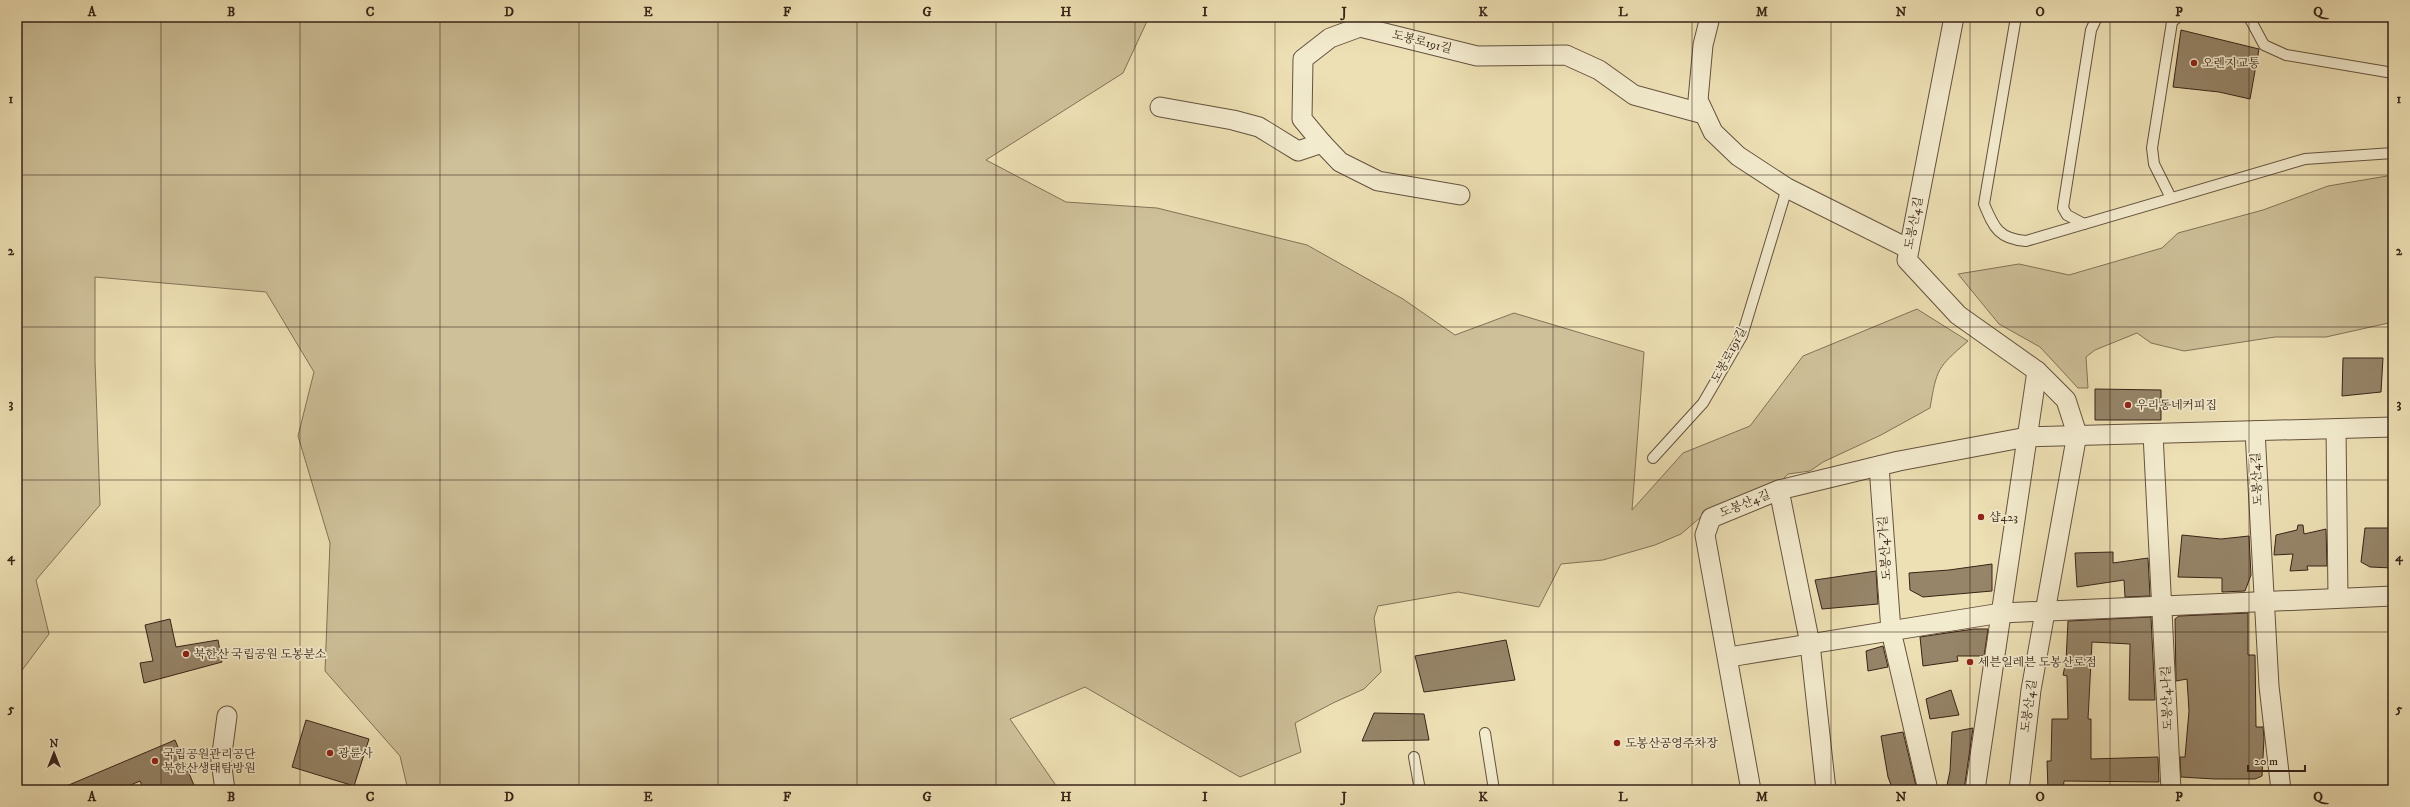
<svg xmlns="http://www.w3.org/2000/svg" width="2410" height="807" font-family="'IM FELL DW Pica','Noto Serif KR',serif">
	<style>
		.green { fill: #cec099; stroke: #837258 }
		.building { fill: #968569; stroke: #382317 }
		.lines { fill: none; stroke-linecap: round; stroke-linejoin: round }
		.lane-casing { stroke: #65523e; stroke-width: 12 }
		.street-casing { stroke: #65523e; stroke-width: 21 }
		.lane { stroke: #f3ebce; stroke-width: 10 }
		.street { stroke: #f3ebce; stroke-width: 19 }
		.grid { fill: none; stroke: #382317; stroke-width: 1; stroke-opacity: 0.55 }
		.poi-dot { fill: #8f2418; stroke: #f3ebce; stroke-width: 1.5 }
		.labels { text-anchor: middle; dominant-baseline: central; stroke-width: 3.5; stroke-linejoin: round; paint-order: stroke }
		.street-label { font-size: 12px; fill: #382317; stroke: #f3ebce }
		.poi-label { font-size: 12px; fill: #382317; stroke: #f3ebce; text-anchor: start }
		.neatline { fill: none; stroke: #382317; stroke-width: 1.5 }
		.grid-label { font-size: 13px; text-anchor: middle; font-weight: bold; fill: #382317 }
	</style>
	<rect width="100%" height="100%" fill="#ede0b4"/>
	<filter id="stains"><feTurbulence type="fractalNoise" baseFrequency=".005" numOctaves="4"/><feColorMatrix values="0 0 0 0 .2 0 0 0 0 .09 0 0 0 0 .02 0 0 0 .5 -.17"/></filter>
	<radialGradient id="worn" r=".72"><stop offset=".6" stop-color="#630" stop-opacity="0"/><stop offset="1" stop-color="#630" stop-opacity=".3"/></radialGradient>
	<g class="green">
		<path d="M17 17H1149L1123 73 986 160 1066 202 1157 208 1307 245 1403 299 1455 335 1514 313 1644 352 1632 510 1683 453 1750 426 1803 356 1917 309 1968 341C1937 368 1937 368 1930 408L1881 435 1823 462 1810 471 1788 474 1768 494 1702 516 1681 534 1655 545 1603 560 1561 564 1539 607 1458 592 1378 606 1374 618 1381 672 1364 689 1333 703 1295 723 1301 752 1240 777 1085 687 1010 719 1055 784 1051 790H408L400 756 325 671 330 543 298 436 314 372 266 292 95 277V361L100 505 36 580 49 634 17 677Z"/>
		<path d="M2393 175V322L2326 337H2275L2184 351 2151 343 2137 333 2095 350 2086 357 2088 388H2078L2040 347 1999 324 1958 274 2019 264 2069 275 2162 248 2178 233 2263 210 2328 186Z"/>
	</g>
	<g class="building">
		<path d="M2181 30 2259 49 2250 99 2219 92 2173 87Z"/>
		<path d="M2343 358H2383L2381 392 2342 396Z"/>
		<path d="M2095 389 2161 390V420H2095Z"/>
		<path d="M2298 525H2303L2304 534 2326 529 2327 566H2307L2308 570 2290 571 2293 554 2274 555 2276 535 2297 530Z"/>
		<path d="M2365 528H2393V568L2370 567 2361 562Z"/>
		<path d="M2182 535 2221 539 2249 536 2251 575 2245 591 2222 592V578L2178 577Z"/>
		<path d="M2113 552V563L2148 558 2150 596 2125 597 2124 580 2077 587 2075 553Z"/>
		<path d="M1992 564V591L1923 597 1910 590 1909 573 1949 570Z"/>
		<path d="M1876 571 1878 604 1822 609 1815 580Z"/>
		<path d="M2248 613V655H2255L2256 727H2263L2264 738 2262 776 2255 779H2215L2181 777 2180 757H2185L2189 711 2187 679 2176 681 2175 619 2179 616Z"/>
		<path d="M2151 617 2155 700H2129L2130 644 2092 642 2088 719H2091V759L2158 757 2159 782 2064 781 2063 790H2048L2047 761H2051L2052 719H2068L2067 676 2063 675 2066 661 2068 621Z"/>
		<path d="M170 619 176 647 218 640 222 662 144 683 140 663 153 661 145 625Z"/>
		<path d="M1974 629H1988L1984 656H1957L1958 661 1923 666 1920 637Z"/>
		<path d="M1506 640 1515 680 1424 692 1415 656Z"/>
		<path d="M1883 646 1888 667 1868 671 1866 651Z"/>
		<path d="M1951 690 1959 715 1930 719 1926 699Z"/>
		<path d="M1374 713 1424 714 1429 740 1362 741Z"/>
		<path d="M306 720 369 739 354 786 292 767Z"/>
		<path d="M1973 728 1964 790H1946L1950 771 1952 732Z"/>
		<path d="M1903 732 1917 790H1893L1888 777 1881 736Z"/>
		<path d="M175 740 196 790H144L140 781 119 790H57Z"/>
	</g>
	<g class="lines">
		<g class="lane-casing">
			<g id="lane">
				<path d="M2016 17 1984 204C1994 228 1999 239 2026 241L2305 159 2393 153"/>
				<path d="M2249 17 2264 45 2286 55 2393 73"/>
				<path d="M2171 198 2154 164 2152 148 2172 22 2178 17"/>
				<path d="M2084 224 2067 215 2063 208 2091 30 2097 17"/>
				<path d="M1653 458 1703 403 1742 336 1787 188"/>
				<path d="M1485 733 1494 790"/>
				<path d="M1414 757 1420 790"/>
			</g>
		</g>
		<g class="street-casing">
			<g id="street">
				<path d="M1710 17 1703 45 1698 100 1713 132 1738 156 1787 188 1909 249"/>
				<path d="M1954 17 1907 260 1958 315 2037 371 2066 400 2077 434 2031 690 2019 790"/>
				<path d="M1160 107 1233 120 1259 127 1298 151 1322 143 1302 119 1303 59 1330 38 1360 27 1477 56 1566 55 1599 70 1634 95 1704 114"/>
				<path d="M1322 143 1340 162 1378 181 1460 195"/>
				<path d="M2336 429 2338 597"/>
				<path d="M2255 431 2269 686 2281 790"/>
				<path d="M2153 434 2171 790"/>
				<path d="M1879 466 1891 631 1928 790"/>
				<path d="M1779 490 1810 644 1826 790"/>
				<path d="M1729 657 2001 613 2393 596"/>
				<path d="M225 790 221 761 227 716"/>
				<path d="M1751 790 1705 535 1711 518 1779 490 1899 461 2027 437 2393 427"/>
				<path d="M1975 790 2037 371"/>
			</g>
		</g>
		<use href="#lane" class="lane"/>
		<use href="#street" class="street"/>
	</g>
	<path class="grid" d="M161 17V790M300 17V790M440 17V790M579 17V790M718 17V790M857 17V790M996 17V790M1135 17V790M1275 17V790M1414 17V790M1553 17V790M1692 17V790M1831 17V790M1970 17V790M2110 17V790M2249 17V790M17 175H2393M17 327H2393M17 480H2393M17 632H2393"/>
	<g class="poi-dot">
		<circle cx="2194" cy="63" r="4"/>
		<circle cx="2128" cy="405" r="4"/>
		<circle cx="1981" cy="517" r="4"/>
		<circle cx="186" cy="654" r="4"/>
		<circle cx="1970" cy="662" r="4"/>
		<circle cx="1617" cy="743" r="4"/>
		<circle cx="330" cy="753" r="4"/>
		<circle cx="155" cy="761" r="4"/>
	</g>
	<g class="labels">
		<g class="street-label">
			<text transform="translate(1422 42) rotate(14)">도봉로191길</text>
			<text transform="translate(1914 223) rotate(-79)">도봉산4길</text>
			<text transform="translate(1729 355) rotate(-62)">도봉로191길</text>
			<text transform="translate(2257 479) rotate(-93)">도봉산4길</text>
			<text transform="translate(1745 504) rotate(-22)">도봉산4길</text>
			<text transform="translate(1885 548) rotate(-94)">도봉산4가길</text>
			<text transform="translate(2167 698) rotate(-92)">도봉산4나길</text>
			<text transform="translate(2029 706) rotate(-82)">도봉산4길</text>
		</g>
		<g class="poi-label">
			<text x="2202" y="63">오렌지교통</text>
			<text x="2136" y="405">우리동네커피집</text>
			<text x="1989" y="517">샵423</text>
			<text x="194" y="654">북한산 국립공원 도봉분소</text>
			<text x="1978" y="662">세븐일레븐 도봉산로점</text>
			<text x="1625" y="743">도봉산공영주차장</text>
			<text x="338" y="753">광륜사</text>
			<text x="163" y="754">국립공원관리공단<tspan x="163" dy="14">북한산생태탐방원</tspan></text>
		</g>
	</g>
	<rect width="2410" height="807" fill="none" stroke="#ede0b4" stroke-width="44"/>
	<g transform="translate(54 753)" stroke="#f3ebce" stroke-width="3" paint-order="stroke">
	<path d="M0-3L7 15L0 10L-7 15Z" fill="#382317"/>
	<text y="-6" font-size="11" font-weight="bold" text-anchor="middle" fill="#382317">N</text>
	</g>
	<path d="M2248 765v6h57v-6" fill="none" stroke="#382317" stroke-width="2"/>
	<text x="2254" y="765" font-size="12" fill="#382317" stroke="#f3ebce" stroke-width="3" paint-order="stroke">20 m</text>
	<rect x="22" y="22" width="2366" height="763" class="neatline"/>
	<g class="grid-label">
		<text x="92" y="16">A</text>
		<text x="231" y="16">B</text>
		<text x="370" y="16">C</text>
		<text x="509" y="16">D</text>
		<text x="648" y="16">E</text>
		<text x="787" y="16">F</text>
		<text x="927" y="16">G</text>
		<text x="1066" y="16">H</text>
		<text x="1205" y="16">I</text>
		<text x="1344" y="16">J</text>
		<text x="1483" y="16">K</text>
		<text x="1623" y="16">L</text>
		<text x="1762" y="16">M</text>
		<text x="1901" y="16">N</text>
		<text x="2040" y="16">O</text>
		<text x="2179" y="16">P</text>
		<text x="2318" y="16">Q</text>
		<text x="11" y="103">1</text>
		<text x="2399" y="103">1</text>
		<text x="11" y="255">2</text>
		<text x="2399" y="255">2</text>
		<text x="11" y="408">3</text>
		<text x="2399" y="408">3</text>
		<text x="11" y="561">4</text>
		<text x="2399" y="561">4</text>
		<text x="11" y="713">5</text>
		<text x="2399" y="713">5</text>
		<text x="92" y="801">A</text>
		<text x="231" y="801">B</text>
		<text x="370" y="801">C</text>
		<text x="509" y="801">D</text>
		<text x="648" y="801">E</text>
		<text x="787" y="801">F</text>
		<text x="927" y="801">G</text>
		<text x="1066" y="801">H</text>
		<text x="1205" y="801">I</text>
		<text x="1344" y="801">J</text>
		<text x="1483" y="801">K</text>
		<text x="1623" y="801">L</text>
		<text x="1762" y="801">M</text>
		<text x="1901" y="801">N</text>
		<text x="2040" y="801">O</text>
		<text x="2179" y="801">P</text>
		<text x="2318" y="801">Q</text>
	</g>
	<rect width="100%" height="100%" filter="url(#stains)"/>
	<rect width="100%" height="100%" fill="url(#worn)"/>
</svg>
